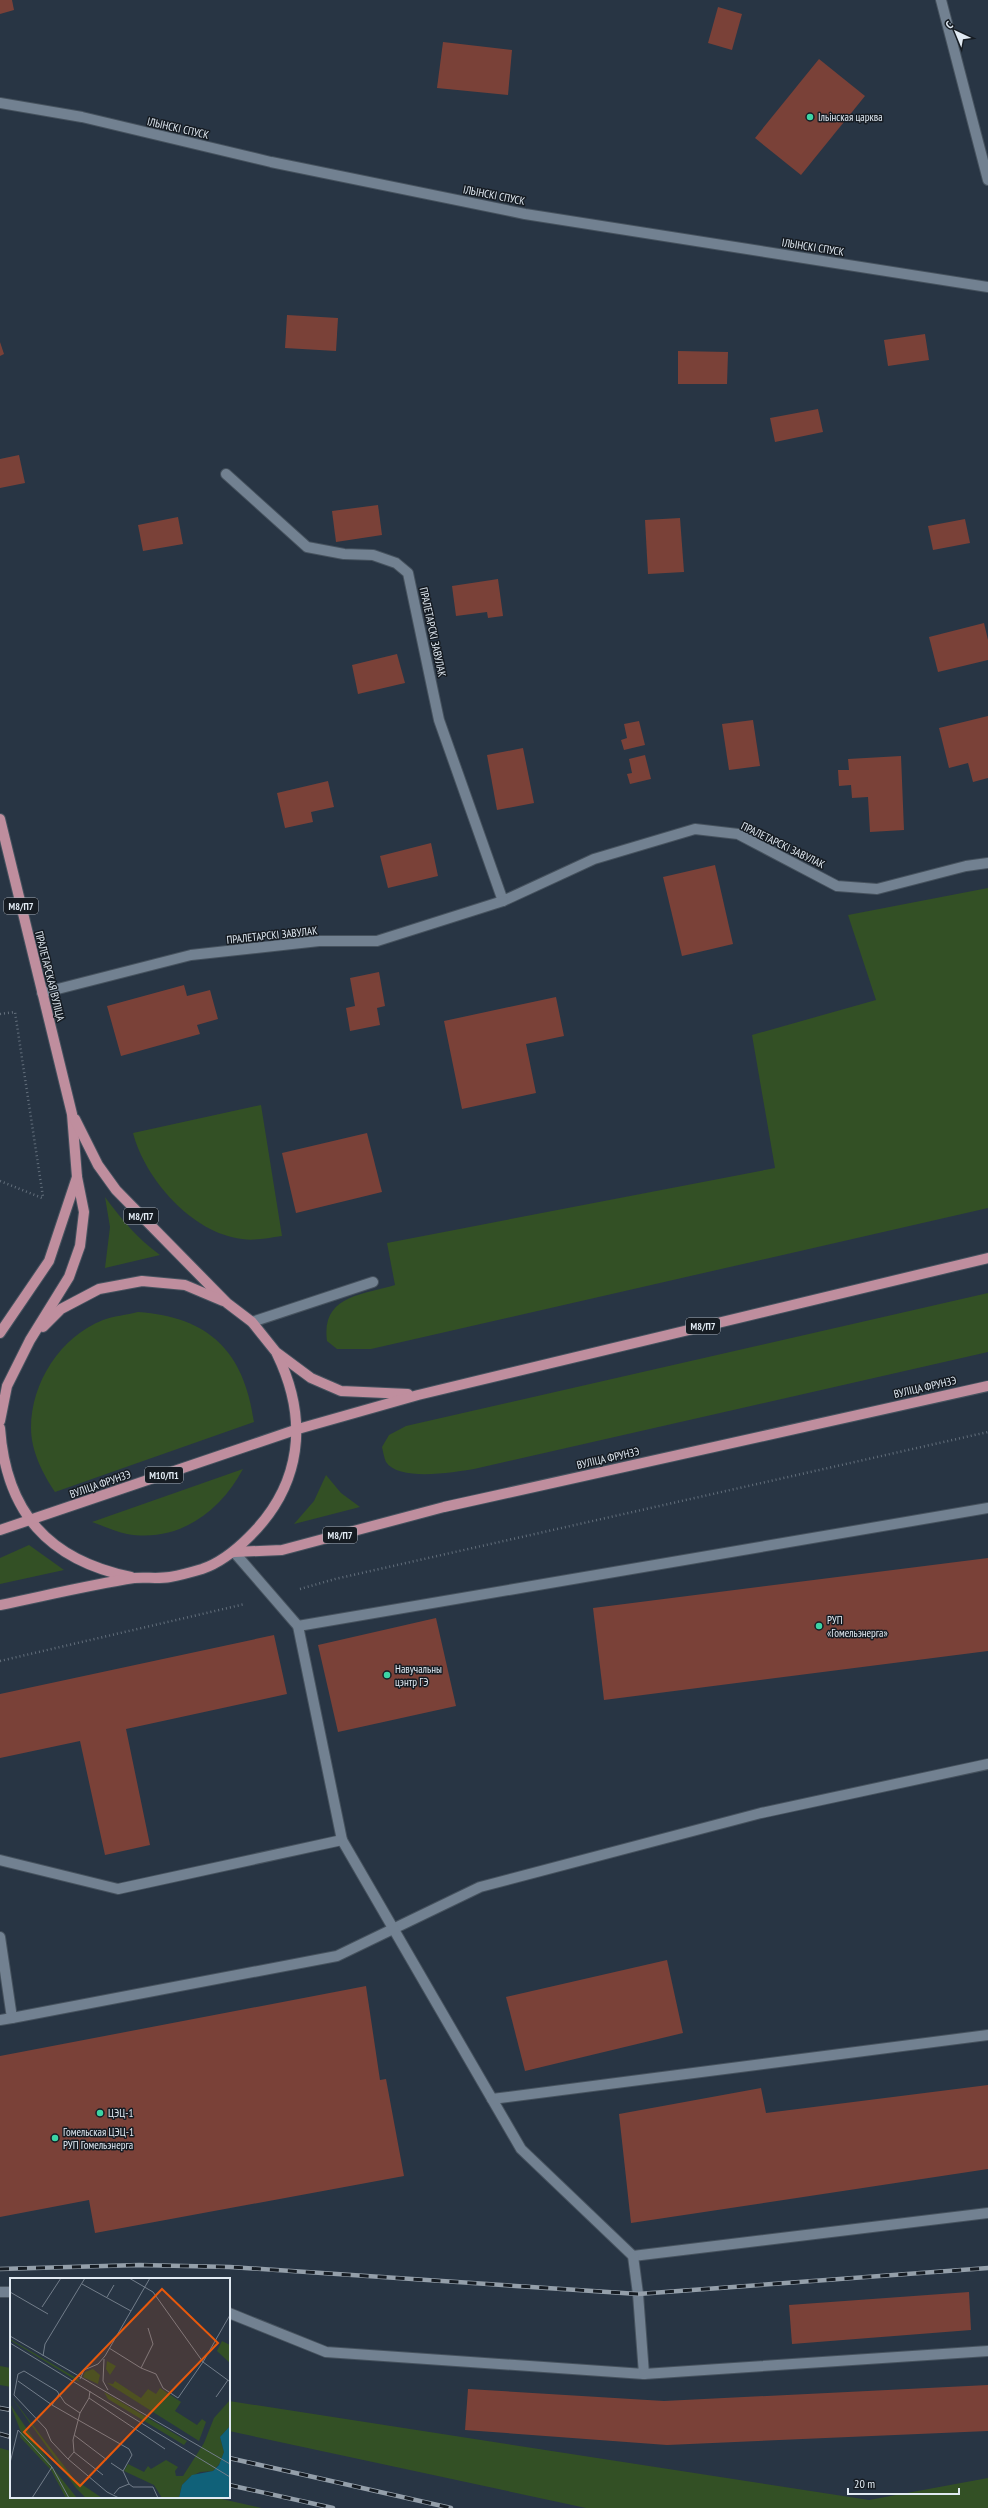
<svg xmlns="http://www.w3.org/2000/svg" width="988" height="2508" font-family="'PT Sans Narrow',sans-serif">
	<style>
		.green { fill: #335025 }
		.building { fill: #7a4138 }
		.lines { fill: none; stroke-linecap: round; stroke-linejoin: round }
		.lane-casing { stroke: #46525e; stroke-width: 12 }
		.street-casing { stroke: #46525e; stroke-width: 12 }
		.primary-casing { stroke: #46525e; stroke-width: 12 }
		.path { stroke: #636f7c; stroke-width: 2.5; stroke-dasharray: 1 3; stroke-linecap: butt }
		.lane { stroke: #728191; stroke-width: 10 }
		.street { stroke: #728191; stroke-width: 10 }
		.primary { stroke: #bf8e9e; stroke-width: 10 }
		.rail-casing { stroke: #949faa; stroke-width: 4.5 }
		.rail { stroke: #161c23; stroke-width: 3; stroke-dasharray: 9; stroke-linecap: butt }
		.poi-dot { fill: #3cd4a4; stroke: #161c23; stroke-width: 1.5 }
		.labels { text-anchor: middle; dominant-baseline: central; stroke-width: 3; stroke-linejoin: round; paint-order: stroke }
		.shield { fill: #161c23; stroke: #a4acb5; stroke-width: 1 }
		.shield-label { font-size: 10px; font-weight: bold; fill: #e1eaf3 }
		.poi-label { font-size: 11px; fill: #e1eaf3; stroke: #161c23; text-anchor: start }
		.street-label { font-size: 11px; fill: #e1eaf3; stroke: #161c23 }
		.inset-road { fill: none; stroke: #727d8a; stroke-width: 1 }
		.view { fill: #e8590c; fill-opacity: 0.15; stroke: #e8590c; stroke-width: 2 }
		.inset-edge { fill: none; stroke: #e1eaf3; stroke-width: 2 }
	</style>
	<rect width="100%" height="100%" fill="#283544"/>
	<g class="green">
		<path d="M988 888V1208L371 1349H337L327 1341C321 1296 361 1295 395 1285L387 1243 775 1168 752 1035 876 1000 848 915Z"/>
		<path d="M261 1105 282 1236C268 1238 255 1241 242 1239 192 1233 145 1179 133 1133Z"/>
		<path d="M105 1197C122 1220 138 1239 160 1255L105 1268 110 1227Z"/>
		<path d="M988 1293V1352L474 1469C455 1472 399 1482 386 1462 384 1458 383 1451 382 1447L389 1435 406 1426Z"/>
		<path d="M138 1312C209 1317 244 1351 254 1422L55 1492C43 1474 31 1451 31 1428 31 1383 60 1337 103 1320 113 1316 127 1315 138 1312Z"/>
		<path d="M243 1469C220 1512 178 1543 127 1534 116 1532 104 1526 92 1522Z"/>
		<path d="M326 1475 341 1493 360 1507 294 1524 314 1501Z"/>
		<path d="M29 1545 64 1570 0 1584V1558Z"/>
		<path d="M0 2366 11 2368V2387L0 2385Z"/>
		<path d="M229 2401 869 2500 988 2478V2508H586L229 2431Z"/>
		<path d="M0 2448 11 2451V2497H213L262 2508H0Z"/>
	</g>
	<g class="building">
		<path d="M0 0H12L14 10 0 14Z"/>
		<path d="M718 7 742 14 732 50 708 43Z"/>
		<path d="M443 42 512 50 508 95 437 88Z"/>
		<path d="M819 59 865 96 801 175 755 138Z"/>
		<path d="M287 315 338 318 336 351 285 348Z"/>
		<path d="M925 334 929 360 888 366 884 340Z"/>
		<path d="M0 342 4 354 0 356Z"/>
		<path d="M678 351 728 352 727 384H678Z"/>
		<path d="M818 409 823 432 775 442 770 418Z"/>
		<path d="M19 455 25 483 0 488V459Z"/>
		<path d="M378 505 382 535 336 542 332 511Z"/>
		<path d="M178 517 183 544 143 551 138 525Z"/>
		<path d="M680 518 684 572 648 574 645 520Z"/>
		<path d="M965 519 970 543 933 550 928 526Z"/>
		<path d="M498 579 503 616 488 618 487 612 456 616 452 586Z"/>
		<path d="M984 623 988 640V660L938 672 929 637Z"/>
		<path d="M397 654 405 683 358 694 352 665Z"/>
		<path d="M988 716V778L973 782 968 763 949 768 939 728Z"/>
		<path d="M753 720 760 766 729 770 722 724Z"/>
		<path d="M639 721 645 745 624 750 621 740 627 738 624 724Z"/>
		<path d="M523 748 534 803 497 810 487 755Z"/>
		<path d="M645 755 651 779 630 784 627 774 632 773 629 759Z"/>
		<path d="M901 756 904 830 870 832 868 797 852 798 851 785 839 786 838 770H849L848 759Z"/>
		<path d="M328 781 334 807 311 812 313 822 285 828 277 793Z"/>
		<path d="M431 843 438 876 388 888 380 856Z"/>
		<path d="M715 865 733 944 682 956 663 877Z"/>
		<path d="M379 972 385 1006 377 1008 380 1025 350 1031 346 1008 355 1006 350 978Z"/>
		<path d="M184 985 187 996 210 990 218 1019 197 1025 200 1034 121 1056 107 1006Z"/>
		<path d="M556 997 564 1036 526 1044 536 1093 462 1109 444 1021Z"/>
		<path d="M367 1133 382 1192 296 1213 282 1153Z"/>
		<path d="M988 1558V1651L604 1700 593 1608Z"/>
		<path d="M436 1618 456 1706 338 1732 318 1645Z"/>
		<path d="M274 1635 287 1694 126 1729 150 1845 105 1855 80 1741 0 1758V1694Z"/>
		<path d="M667 1960 683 2033 525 2071 506 1997Z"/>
		<path d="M366 1986 380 2080 386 2079 404 2176 95 2233 89 2200 0 2217V2056Z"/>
		<path d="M988 2085V2169L631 2223 619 2114 761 2088 766 2113Z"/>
		<path d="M969 2292 971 2330 792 2344 789 2305Z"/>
		<path d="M988 2385V2431L667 2445 465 2430 468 2389 664 2401Z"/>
	</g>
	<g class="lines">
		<g class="lane-casing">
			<g id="lane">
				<path d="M252 1322 373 1282"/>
				<path d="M298 1626 988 1508"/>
				<path d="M0 1860 118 1889 342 1840"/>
				<path d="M0 1937 12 2018 0 2020"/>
				<path d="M12 2018 337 1956 480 1887 761 1813 988 1764"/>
				<path d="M492 2099 988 2035"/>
				<path d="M633 2256 988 2213"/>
				<path d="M0 2292H11"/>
				<path d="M229 2313 326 2352 644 2374 638 2294 633 2256 521 2149 342 1840 298 1626 234 1552"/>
				<path d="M644 2374 988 2351"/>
			</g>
		</g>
		<g class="street-casing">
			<g id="street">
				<path d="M941 0 988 180"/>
				<path d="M0 103 82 117 271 162 525 214 988 287"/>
				<path d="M226 474 307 547 344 554 373 555 396 563 408 573 439 720 503 901 594 859 695 829 738 834 837 886 877 889 966 866 988 863"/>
				<path d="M42 993 191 955 319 941H377L503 901"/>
			</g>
		</g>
		<g class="primary-casing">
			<g id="primary">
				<path d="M0 819 72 1114 77 1177 84 1212 80 1246 69 1277 30 1340 7 1386 0 1421"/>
				<path d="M75 1119 98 1165 116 1190 227 1303 252 1322 276 1352 311 1378 341 1391 408 1394"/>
				<path d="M43 1327 61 1309 99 1289 142 1281 185 1285 223 1301"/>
				<path d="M0 1333 49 1261 77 1177"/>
				<path d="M0 1428C6 1512 48 1560 131 1577"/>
				<path d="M0 1530 298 1429 418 1395 988 1258"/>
				<path d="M234 1552 282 1550 444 1507 988 1386"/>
				<path d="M0 1605C44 1596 89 1585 134 1578 146 1577 158 1579 170 1577 181 1575 192 1572 202 1569 220 1563 236 1550 249 1537 302 1485 309 1420 277 1354"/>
			</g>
		</g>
		<g class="path">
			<path d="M0 1014 15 1012 43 1197"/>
			<path d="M0 1181 42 1198"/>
			<path d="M300 1589 335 1579 988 1432"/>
			<path d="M0 1661 245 1604"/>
		</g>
		<use href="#lane" class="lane"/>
		<use href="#street" class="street"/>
		<use href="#primary" class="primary"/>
		<g class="rail-casing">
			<g id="rail">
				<path d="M0 2269 139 2265 230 2267 638 2294 988 2268"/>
				<path d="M0 2408 11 2410"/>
				<path d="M0 2434 11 2437"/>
				<path d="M229 2458 451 2508"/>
				<path d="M229 2485 333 2508"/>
			</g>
		</g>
		<use href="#rail" class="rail"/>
	</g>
	<g class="poi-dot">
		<circle cx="810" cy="117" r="4"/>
		<circle cx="819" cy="1626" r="4"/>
		<circle cx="387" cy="1675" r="4"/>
		<circle cx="100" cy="2113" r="4"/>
		<circle cx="55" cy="2138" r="4"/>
	</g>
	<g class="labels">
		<g class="shield">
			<rect x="4" y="898" width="34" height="16" rx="3"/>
			<rect x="124" y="1208" width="34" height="16" rx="3"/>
			<rect x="686" y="1318" width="34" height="16" rx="3"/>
			<rect x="145" y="1467" width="38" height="16" rx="3"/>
			<rect x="323" y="1527" width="34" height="16" rx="3"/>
		</g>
		<g class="shield-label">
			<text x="21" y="906">М8/П7</text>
			<text x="141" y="1216">М8/П7</text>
			<text x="703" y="1326">М8/П7</text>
			<text x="164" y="1475">М10/П1</text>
			<text x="340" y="1535">М8/П7</text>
		</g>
		<g class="poi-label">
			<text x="818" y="117">Ільінская царква</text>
			<text x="827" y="1620">РУП<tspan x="827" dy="13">«Гомельэнерга»</tspan></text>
			<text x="395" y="1669">Навучальны<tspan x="395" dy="13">цэнтр ГЭ</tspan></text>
			<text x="108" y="2113">ЦЭЦ-1</text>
			<text x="63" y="2132">Гомельская ЦЭЦ-1<tspan x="63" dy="13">РУП Гомельэнерга</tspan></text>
		</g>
		<g class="street-label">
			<text transform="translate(178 128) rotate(13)">ІЛЬІНСКІ СПУСК</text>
			<text transform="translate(494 195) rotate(11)">ІЛЬІНСКІ СПУСК</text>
			<text transform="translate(813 247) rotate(9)">ІЛЬІНСКІ СПУСК</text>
			<text transform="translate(433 632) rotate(78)">ПРАЛЕТАРСКІ ЗАВУЛАК</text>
			<text transform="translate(783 845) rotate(26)">ПРАЛЕТАРСКІ ЗАВУЛАК</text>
			<text transform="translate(272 935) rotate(-6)">ПРАЛЕТАРСКІ ЗАВУЛАК</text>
			<text transform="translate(50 976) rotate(76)">ПРАЛЕТАРСКАЯ ВУЛІЦА</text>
			<text transform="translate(925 1387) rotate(-13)">ВУЛІЦА ФРУНЗЭ</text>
			<text transform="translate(608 1458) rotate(-13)">ВУЛІЦА ФРУНЗЭ</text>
			<text transform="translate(100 1484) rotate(-19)">ВУЛІЦА ФРУНЗЭ</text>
		</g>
	</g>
	<g transform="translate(10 2278)">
		<rect width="220" height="220" fill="#283544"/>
		<path d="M0 61 68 101 69 104 0 62ZM212 63 220 67V85L207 73ZM97 83 106 88 100 97 96 91ZM83 91 90 97 88 106 73 99 75 94ZM105 103 131 120 138 111 146 116 150 110 171 124 165 133 187 147 192 141 196 144 189 163 97 105 103 106ZM94 114 177 163 174 167 98 121ZM0 117 64 201 92 220H76L66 210ZM220 122V148L210 159 214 174 210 185 203 193 190 194 180 199 172 207 169 220H152L144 207 114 193 118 186 134 194 138 188 141 191 156 182 168 189 165 193 166 198H173L194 165 204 140ZM0 126 46 194 67 220H56L41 192 10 159 11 154Z" fill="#335025"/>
		<path d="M220 148V220H169L172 207 182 197 203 193 209 187 214 174 210 159Z" fill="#106179"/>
		<path class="inset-road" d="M119 0 143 14 193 84 219 103M72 6 121 33M0 14 38 36M97 19 104 7M32 29 51 0M138 50 143 66 131 90 146 96 153 110 168 120 193 84 220 37M0 58 220 186M0 65 220 199M99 70 131 90M33 78 35 66 75 0M94 81 93 103 98 112M8 96 4 117 36 151 41 163 58 181 64 174 63 162 70 135 79 120 80 113M8 96 14 93 47 113 55 125 70 135M70 101 74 92 88 86 95 78 140 0M8 103 42 127 49 116M206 119 218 102M79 120 155 171M42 127 119 171 122 177 113 193 119 206 123 209H143L148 220M8 152 42 189 59 220M64 157 97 182M64 174 93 197M58 181 97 214 109 220M0 185 8 152M101 185 113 193M104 216 109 210 119 206M22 220 42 189"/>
		<path class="view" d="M152 11 208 65 70 208 14 154Z"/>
		<rect width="220" height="220" class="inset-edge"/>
	</g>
	<g transform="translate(956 32) rotate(316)" stroke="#161c23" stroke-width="3" paint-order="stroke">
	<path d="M0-3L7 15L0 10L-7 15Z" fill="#e1eaf3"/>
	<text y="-6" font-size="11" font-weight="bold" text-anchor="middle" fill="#e1eaf3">С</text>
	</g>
	<path d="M848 2488v6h111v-6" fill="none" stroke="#e1eaf3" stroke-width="2"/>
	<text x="854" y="2488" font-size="12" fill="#e1eaf3" stroke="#161c23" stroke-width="3" paint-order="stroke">20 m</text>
</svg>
